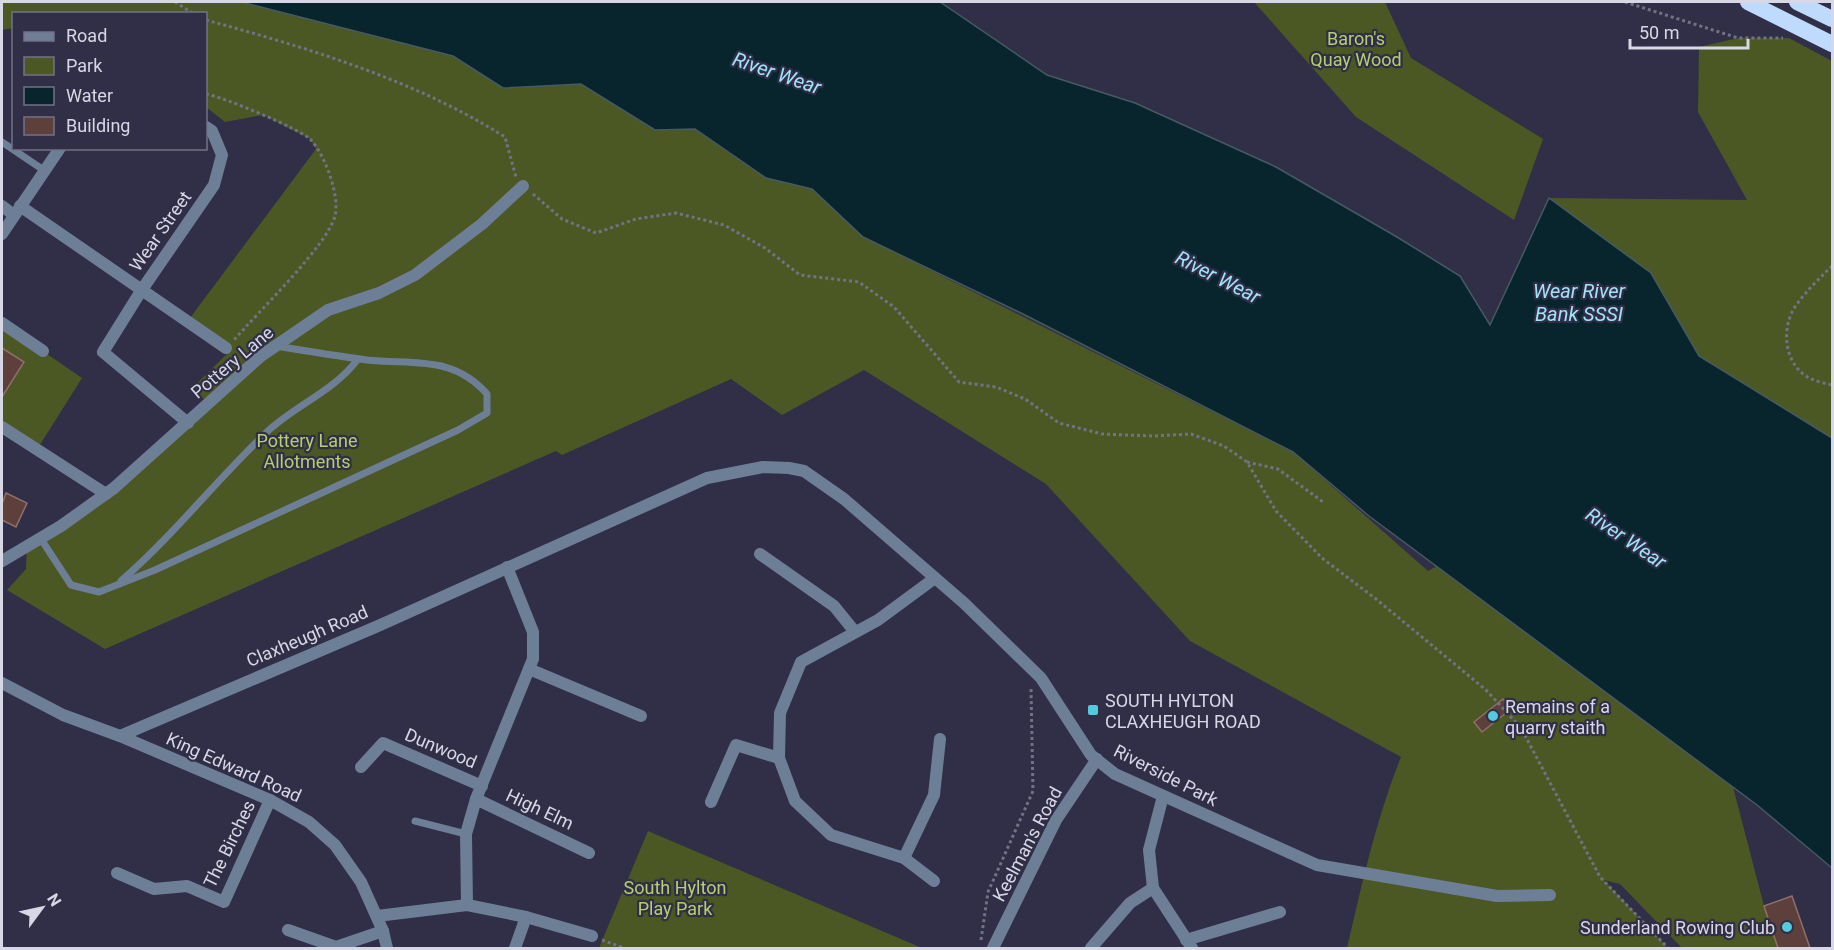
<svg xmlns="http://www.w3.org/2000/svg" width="1834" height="950" font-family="Roboto,sans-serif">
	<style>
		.green { fill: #4c5823 }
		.water { fill: #08242c; stroke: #465a64; stroke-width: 1.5 }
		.building { fill: #5d3f3c; stroke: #906f6b; stroke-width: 1.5 }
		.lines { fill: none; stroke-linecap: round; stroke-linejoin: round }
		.path { stroke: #727286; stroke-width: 3; stroke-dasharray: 3 3; stroke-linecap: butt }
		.service { stroke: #6d7f96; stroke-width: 7 }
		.minor { stroke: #6d7f96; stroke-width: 12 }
		.trunk { stroke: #bedafd; stroke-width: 16 }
		.poi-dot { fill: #54cade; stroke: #302f47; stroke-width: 2 }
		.labels { text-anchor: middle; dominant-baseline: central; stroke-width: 4.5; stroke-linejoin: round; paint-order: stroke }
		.park-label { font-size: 18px; fill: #b7ce70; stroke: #302f47 }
		.street-label { font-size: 18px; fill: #d7d7e6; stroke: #302f47 }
		.poi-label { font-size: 18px; fill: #d7d7e6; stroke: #302f47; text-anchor: start }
		.water-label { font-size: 20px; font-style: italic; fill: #a1e3fa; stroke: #302f47 }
	</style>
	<rect width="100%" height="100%" fill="#302f47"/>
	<g class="green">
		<path d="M2 2H241L453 56 503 88 581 84 654 130 695 129 766 178 812 189 864 237 1293 452 1428 571 1437 566 1733 787 1764 906 1778 948H1682L1620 884 1604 880 1668 948H1347C1362 884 1376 819 1401 757L1190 641 1046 484 864 370 782 415 731 379 562 455 556 451 105 649 7 590 26 569 27 547 61 526 210 402 189 391 230 351 187 322 316 149 310 139 263 115 225 122 206 107V14H14L13 28 2 30Z"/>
		<path d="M1254 2H1385L1411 58 1543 139 1514 220 1356 117Z"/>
		<path d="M1738 38H1789L1832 61V438L1699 356 1651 273 1549 198 1747 200 1698 112 1699 47Z"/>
		<path d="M2 323 82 378 36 451 2 427Z"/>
		<path d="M648 831 922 948H599Z"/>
	</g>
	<path class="water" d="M241 2H940L1047 75 1135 103 1276 167 1397 237 1460 276 1490 325 1549 198 1651 273 1699 356 1832 438V868L1757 805 1369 516 1293 452 1023 314 863 237 812 189 766 178 695 129 655 130 581 84 503 88 453 56Z"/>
	<g class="building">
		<path d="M2 348 24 362 2 397Z"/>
		<path d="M6 493 27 503 16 527 2 520V504Z"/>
		<path d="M1503 699 1511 709 1482 732 1474 722Z"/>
		<path d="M1792 896 1810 948H1778L1764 906Z"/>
	</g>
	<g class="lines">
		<g class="path">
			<path d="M175 2 194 14"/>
			<path d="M1625 2 1738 38H1783"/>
			<path d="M206 20C308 48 415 80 505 137L516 177"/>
			<path d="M206 94C221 96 300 129 310 139 325 154 340 196 335 216 327 246 257 313 234 340"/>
			<path d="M533 194 562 219 596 233 636 219 676 213 724 225 765 248 800 275 859 282 894 307 959 382 996 387 1025 399 1059 423 1102 434 1153 436 1191 434 1224 446 1247 462 1276 511 1322 558 1376 599 1486 690 1521 728 1600 877 1668 948"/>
			<path d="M1832 266C1820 278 1807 290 1797 304 1781 325 1783 361 1806 376 1813 381 1824 383 1832 385"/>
			<path d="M1247 462 1278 469 1323 502"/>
			<path d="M602 940 624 948"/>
			<path d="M981 940 988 892 1033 791 1031 689"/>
		</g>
		<g class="service">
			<path d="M2 142 45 171"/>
			<path d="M41 539 71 585 99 592 155 570 458 430 487 413V394C453 355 413 365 367 360 337 356 306 351 276 346"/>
			<path d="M121 581C174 535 217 479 269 430 298 404 335 390 358 359"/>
			<path d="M415 821 466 834"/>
		</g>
		<g class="minor">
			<path d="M2 206 14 215"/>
			<path d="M20 206 226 348"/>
			<path d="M2 234 60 148"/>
			<path d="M2 323 43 351"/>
			<path d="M188 423 103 352 141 291 214 185 222 155 212 131 206 127"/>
			<path d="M2 427 106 494"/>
			<path d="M760 554 834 606 855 632"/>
			<path d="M2 561 61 526 114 488 261 356 328 310 379 293 415 275 482 224 523 186"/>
			<path d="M529 669 641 716"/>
			<path d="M2 683 63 715 120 736 270 800 309 822 335 845 361 882 383 931 387 948"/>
			<path d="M120 736 378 626 707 478 763 467 789 468 804 471 844 499 964 603 1041 678 1091 755 1115 774 1317 865 1497 896 1550 895"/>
			<path d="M361 767 383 743 482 786"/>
			<path d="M1163 796 1149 850 1153 888 1192 948"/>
			<path d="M476 799 589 853"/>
			<path d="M711 802 736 745 779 758"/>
			<path d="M904 858 934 795 940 739"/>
			<path d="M117 873 154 889 187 886 224 902 270 800"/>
			<path d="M934 881 904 858 831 835 795 801 779 758 780 713 801 662 878 620 935 578"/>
			<path d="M467 905 466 834 476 799 533 659V632L507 567"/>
			<path d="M377 916 467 905 526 917 592 936"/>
			<path d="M288 930 336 947 383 931"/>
			<path d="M1186 940 1280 912"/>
			<path d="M515 948 526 917"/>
			<path d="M993 948 1056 820 1097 759"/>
			<path d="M1091 948 1130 903 1153 888"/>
		</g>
		<g class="trunk">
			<path d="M1748 2 1832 44"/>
			<path d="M1797 2 1832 19"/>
		</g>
	</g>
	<g class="poi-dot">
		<rect x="1087" y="704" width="12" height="12" rx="3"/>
		<circle cx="1493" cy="716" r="6"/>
		<circle cx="1787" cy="927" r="6"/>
	</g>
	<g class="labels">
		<g class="park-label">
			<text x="1356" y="38">Baron's<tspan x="1356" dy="21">Quay Wood</tspan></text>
			<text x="307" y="440">Pottery Lane<tspan x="307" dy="21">Allotments</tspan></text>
			<text x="675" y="887">South Hylton<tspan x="675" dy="21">Play Park</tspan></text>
		</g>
		<g class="street-label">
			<text transform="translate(160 231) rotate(-55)">Wear Street</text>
			<text transform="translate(232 362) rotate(-40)">Pottery Lane</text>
			<text transform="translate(307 636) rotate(-23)">Claxheugh Road</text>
			<text transform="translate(441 748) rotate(23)">Dunwood</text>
			<text transform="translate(234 767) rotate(24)">King Edward Road</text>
			<text transform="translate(1166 775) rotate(27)">Riverside Park</text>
			<text transform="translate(540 809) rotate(25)">High Elm</text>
			<text transform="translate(229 844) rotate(-64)">The Birches</text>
			<text transform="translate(1027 844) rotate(-62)">Keelman's Road</text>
		</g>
		<g class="poi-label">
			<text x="1105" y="700">SOUTH HYLTON<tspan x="1105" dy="21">CLAXHEUGH ROAD</tspan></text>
			<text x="1505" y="706">Remains of a<tspan x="1505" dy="21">quarry staith</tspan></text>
			<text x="1775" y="927" text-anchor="end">Sunderland Rowing Club</text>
		</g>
		<g class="water-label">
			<text transform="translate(777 73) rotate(19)">River Wear</text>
			<text transform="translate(1218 277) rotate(27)">River Wear</text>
			<text x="1579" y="291">Wear River<tspan x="1579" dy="23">Bank SSSI</tspan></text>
			<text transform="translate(1626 538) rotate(34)">River Wear</text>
		</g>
	</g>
	<rect width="1834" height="950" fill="none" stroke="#d7d7e6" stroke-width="6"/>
	<rect x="12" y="12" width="195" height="138" fill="#302f47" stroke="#737287" stroke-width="1.5"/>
	<rect x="24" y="32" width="30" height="9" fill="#6d7f96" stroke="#737287" stroke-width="1.5"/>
	<text x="66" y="42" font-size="18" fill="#d7d7e6">Road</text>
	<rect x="24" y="57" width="30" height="18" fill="#4c5823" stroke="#737287" stroke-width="1.5"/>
	<text x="66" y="72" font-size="18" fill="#d7d7e6">Park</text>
	<rect x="24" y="87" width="30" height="18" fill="#08242c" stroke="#737287" stroke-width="1.5"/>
	<text x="66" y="102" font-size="18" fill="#d7d7e6">Water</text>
	<rect x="24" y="117" width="30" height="18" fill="#5d3f3c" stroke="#737287" stroke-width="1.5"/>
	<text x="66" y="132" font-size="18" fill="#d7d7e6">Building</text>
	<g transform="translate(42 908) rotate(57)" stroke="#302f47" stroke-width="4.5" paint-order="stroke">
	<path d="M0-4.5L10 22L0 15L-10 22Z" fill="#d7d7e6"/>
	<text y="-9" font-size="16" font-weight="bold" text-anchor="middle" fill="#d7d7e6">N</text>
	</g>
	<path d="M1630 39v9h118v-9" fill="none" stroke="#d7d7e6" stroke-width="3"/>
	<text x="1639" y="39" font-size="18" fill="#d7d7e6" stroke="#302f47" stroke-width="4.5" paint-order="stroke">50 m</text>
</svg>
